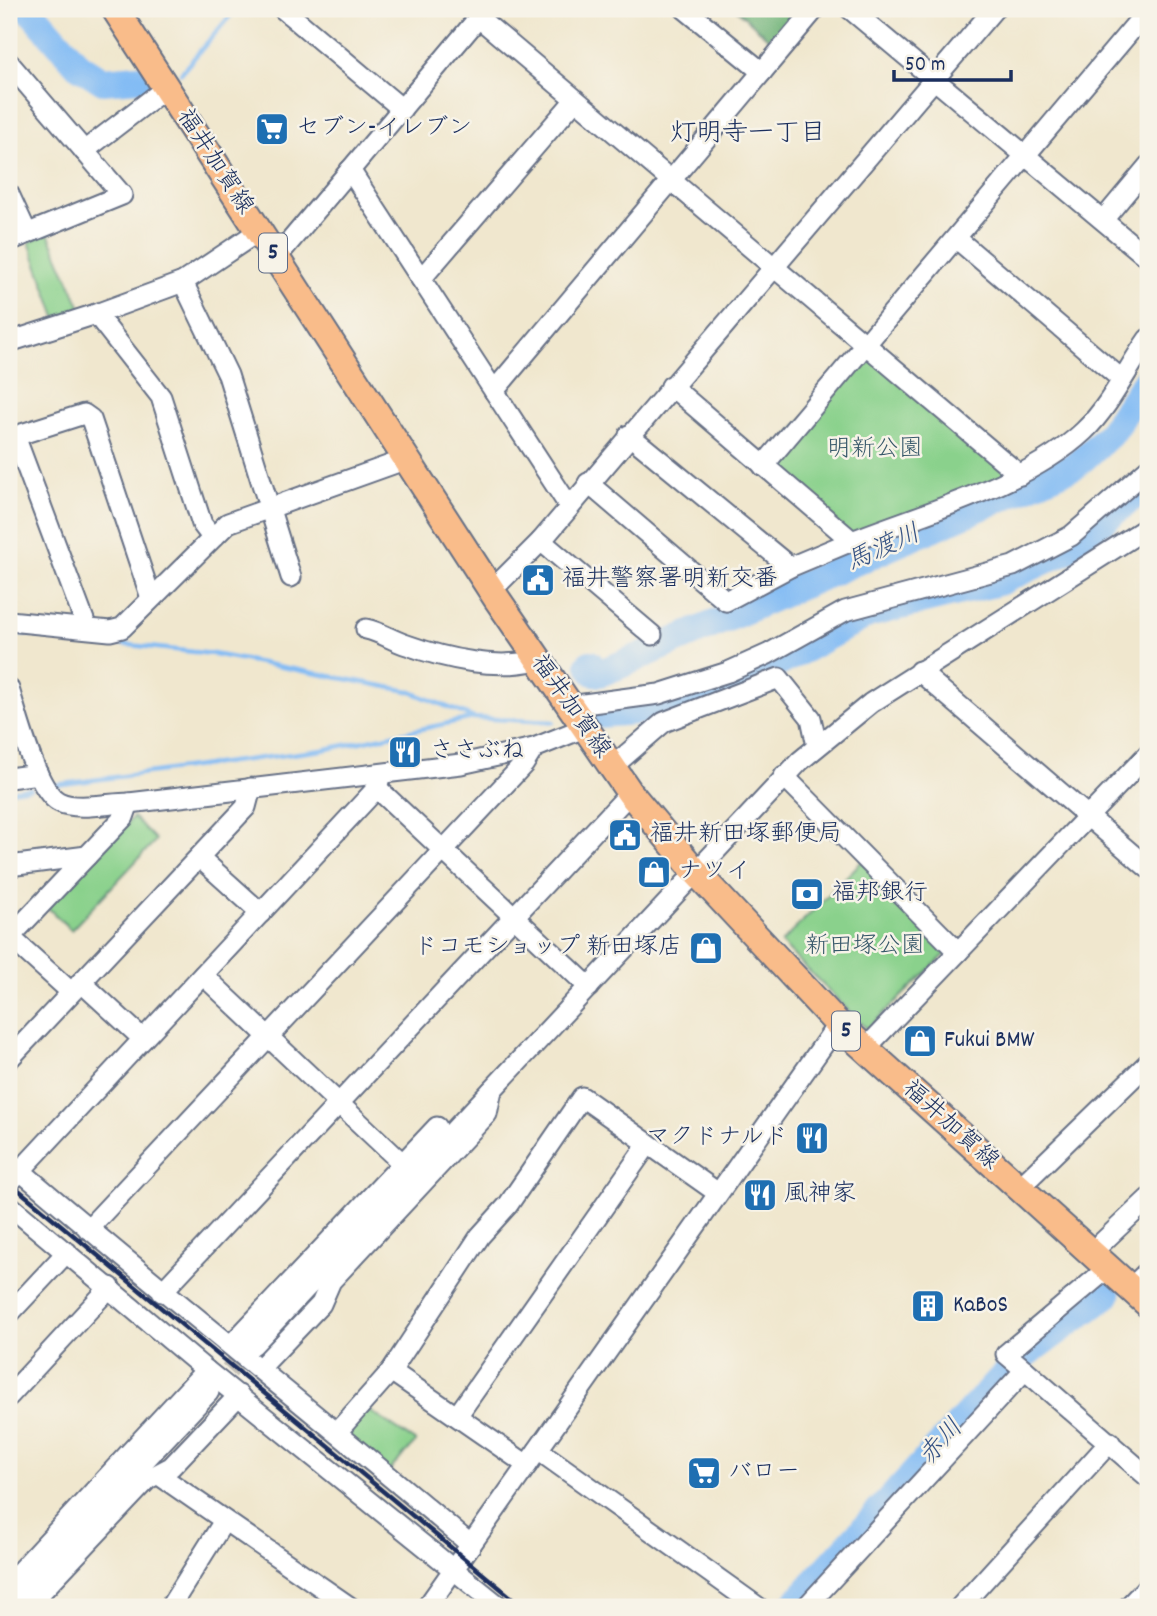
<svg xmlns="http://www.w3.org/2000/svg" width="1157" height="1616" font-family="Dekko,'Klee One',sans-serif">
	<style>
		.green { fill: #8ad18c; stroke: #528075; stroke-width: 2 }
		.forest { fill: #6fb378; stroke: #45716b; stroke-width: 2 }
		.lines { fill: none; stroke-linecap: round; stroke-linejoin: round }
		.stream { stroke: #83bcf4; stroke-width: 4.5 }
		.river { stroke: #83bcf4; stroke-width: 28 }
		.minor-tunnel { stroke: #c5c2b8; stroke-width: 19; stroke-dasharray: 19 10; stroke-linecap: butt }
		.minor-casing { stroke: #666f85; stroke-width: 23 }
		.major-casing { stroke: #666f85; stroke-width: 30 }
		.minor { stroke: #fff; stroke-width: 19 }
		.major { stroke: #f9bc8a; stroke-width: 26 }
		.rail { stroke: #1b2f5e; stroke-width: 4.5 }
		.labels { text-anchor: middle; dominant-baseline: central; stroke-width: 5; stroke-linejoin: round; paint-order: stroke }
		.shield { fill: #f7f3e8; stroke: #5d6a87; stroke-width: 2 }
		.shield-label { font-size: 23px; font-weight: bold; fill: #1b2f5e }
		.poi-label { font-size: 24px; fill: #1b2f5e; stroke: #f7f3e8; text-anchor: start }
		.street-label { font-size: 24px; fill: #1b2f5e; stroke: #f7f3e8 }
		.park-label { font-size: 24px; fill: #37586a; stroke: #f7f3e8 }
		.neighbourhood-label { font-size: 26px; fill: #1b2f5e; stroke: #f7f3e8 }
		.water-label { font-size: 26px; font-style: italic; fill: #355284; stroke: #f7f3e8 }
	</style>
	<rect width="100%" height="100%" fill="#f7f3e8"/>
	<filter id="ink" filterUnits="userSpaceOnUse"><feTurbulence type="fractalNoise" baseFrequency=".0143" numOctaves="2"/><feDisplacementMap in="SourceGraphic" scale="14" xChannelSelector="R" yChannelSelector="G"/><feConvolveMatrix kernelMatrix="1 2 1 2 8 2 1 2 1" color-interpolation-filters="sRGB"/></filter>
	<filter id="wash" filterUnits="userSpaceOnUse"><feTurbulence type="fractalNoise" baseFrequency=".00686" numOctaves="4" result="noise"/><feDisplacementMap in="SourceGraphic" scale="28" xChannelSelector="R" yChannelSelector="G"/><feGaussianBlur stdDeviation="1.57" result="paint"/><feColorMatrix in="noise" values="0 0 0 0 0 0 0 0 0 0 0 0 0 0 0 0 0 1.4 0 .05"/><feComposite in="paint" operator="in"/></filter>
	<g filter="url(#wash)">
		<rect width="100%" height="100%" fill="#f0e7ce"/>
		<g class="green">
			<path d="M48 233 82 310 56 317 29 242Z"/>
			<path d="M866 345 1020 475 852 541 763 466Z"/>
			<path d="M133 817 156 840 71 930 47 907Z"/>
			<path d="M862 861 949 951 867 1029 781 943Z"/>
			<path d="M361 1405 416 1442 387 1473 338 1431Z"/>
		</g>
		<path class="forest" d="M736 9H815L781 50Z"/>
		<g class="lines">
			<g class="stream">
				<path d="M181 73 236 9"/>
				<path d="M9 632 213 654 409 691 474 718 553 722"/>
				<path d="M55 785 322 750 473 718"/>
				<path d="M9 791 30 788"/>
			</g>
			<g class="river">
				<path d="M29 9 78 65 103 81 150 77"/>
				<path d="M590 664 594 672 600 673 618 666 1076 465 1109 435 1148 378"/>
				<path d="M599 714 649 710 748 680 868 614 999 582 1065 551 1148 485"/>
				<path d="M792 1607 1017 1361 1107 1295"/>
			</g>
		</g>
	</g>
	<g filter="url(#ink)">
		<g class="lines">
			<path class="minor-tunnel" d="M209 1392 253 1345"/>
			<g class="minor-casing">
				<g id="minor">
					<path d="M283 9 402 109"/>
					<path d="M685 9 762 72"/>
					<path d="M850 9 1148 258"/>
					<path d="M479 18 1020 475"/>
					<path d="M9 63 122 195 9 241"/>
					<path d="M84 151 166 88"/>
					<path d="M350 170 569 506"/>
					<path d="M9 194 27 233"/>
					<path d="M1103 220 1148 166"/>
					<path d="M957 239 1120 378"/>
					<path d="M276 258 485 10"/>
					<path d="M421 279 575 100"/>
					<path d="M183 282 228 375 291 577"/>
					<path d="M96 314 161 397 202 524 211 536"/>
					<path d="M9 342 96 314 183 282 259 231"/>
					<path d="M671 386 852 541C923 513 1028 484 1084 431 1110 406 1127 369 1148 339"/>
					<path d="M494 391 815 9"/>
					<path d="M629 435 790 567"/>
					<path d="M15 436 87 628"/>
					<path d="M9 438 84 414 91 419 151 598"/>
					<path d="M763 466 1148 10"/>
					<path d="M588 483 726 601 790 567 852 541"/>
					<path d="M541 541 652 635"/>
					<path d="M491 591 541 541 994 9"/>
					<path d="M9 621 110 631 122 628 228 523 407 459"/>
					<path d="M366 629C381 632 393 641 407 645 446 659 496 670 537 660"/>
					<path d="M919 671 1148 868"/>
					<path d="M9 689C17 714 36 791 59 802 77 811 109 803 129 803L461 764 534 748 584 728"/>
					<path d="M569 706 659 694 728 672 768 654 845 611 1013 566 1071 536 1148 469"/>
					<path d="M612 767 664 722 779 678 811 718 817 746"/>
					<path d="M784 776 958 952"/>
					<path d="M9 778 38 774"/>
					<path d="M377 788 589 987"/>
					<path d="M200 858 261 913"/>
					<path d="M9 866 87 856"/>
					<path d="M10 937 71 992"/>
					<path d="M9 938 124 817 129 803"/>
					<path d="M203 975 403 1164"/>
					<path d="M81 982 143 1039"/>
					<path d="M865 1049 1148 754"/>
					<path d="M9 1059 246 807 251 788"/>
					<path d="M9 1161C161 1292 319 1415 471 1545"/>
					<path d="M9 1183 377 788 381 774"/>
					<path d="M1019 1188 1148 1063"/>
					<path d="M9 1205 206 1370 500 1607"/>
					<path d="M88 1229 524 764 534 748"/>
					<path d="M1091 1253 1148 1199"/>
					<path d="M1131 1288 1148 1271"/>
					<path d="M162 1292 630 793"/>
					<path d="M9 1314 67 1252"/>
					<path d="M231 1345 437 1127"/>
					<path d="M253 1345 800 761 871 703 1148 527"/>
					<path d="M260 1368 321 1304 331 1281 487 1114 492 1090"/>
					<path d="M1025 1370 1006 1354 1108 1268"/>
					<path d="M391 1371 527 1465"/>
					<path d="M9 1396 110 1287"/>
					<path d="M457 1416 648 1144"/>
					<path d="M338 1431 391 1371 480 1236 508 1205 582 1097 718 1193"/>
					<path d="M538 1450 758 1607"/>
					<path d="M159 1475 350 1607"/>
					<path d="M9 1583 206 1370"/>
					<path d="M9 1605 209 1392"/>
					<path d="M27 1607 148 1479 171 1467 239 1395"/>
					<path d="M170 1607 224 1521"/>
					<path d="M427 1607 838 1024"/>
					<path d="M806 1607 1025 1370 1148 1477"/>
					<path d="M960 1607 1110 1442"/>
					<path d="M1128 1607 1148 1586"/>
				</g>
			</g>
			<g class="major-casing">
				<path id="major" d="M115 9 497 599 630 793 695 871 838 1024 1148 1304"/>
			</g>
			<use href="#minor" class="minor"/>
			<use href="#major" class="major"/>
			<path class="rail" d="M9 1182 523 1607"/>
		</g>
	</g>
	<defs>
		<g id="supermarket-square" transform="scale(1.75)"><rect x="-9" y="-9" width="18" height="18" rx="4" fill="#1f6fb2" stroke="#f7f3e8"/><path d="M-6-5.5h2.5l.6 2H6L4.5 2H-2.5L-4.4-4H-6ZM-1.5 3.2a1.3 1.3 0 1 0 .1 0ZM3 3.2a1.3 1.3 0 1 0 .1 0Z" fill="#fff"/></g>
		<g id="civic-square" transform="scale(1.75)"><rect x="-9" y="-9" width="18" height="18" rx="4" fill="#1f6fb2" stroke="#f7f3e8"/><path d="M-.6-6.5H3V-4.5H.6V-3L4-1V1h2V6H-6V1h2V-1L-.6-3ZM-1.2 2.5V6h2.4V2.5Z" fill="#fff"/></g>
		<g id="restaurant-square" transform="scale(1.75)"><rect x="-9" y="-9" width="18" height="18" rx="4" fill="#1f6fb2" stroke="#f7f3e8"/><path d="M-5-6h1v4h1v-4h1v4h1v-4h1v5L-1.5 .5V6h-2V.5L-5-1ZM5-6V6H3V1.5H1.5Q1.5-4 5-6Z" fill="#fff"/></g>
		<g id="shop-square" transform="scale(1.75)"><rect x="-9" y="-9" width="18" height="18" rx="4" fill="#1f6fb2" stroke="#f7f3e8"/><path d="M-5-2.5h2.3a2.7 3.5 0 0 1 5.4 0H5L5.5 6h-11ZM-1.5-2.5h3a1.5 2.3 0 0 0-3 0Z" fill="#fff"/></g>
		<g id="bank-square" transform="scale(1.75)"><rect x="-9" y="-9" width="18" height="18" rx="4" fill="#1f6fb2" stroke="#f7f3e8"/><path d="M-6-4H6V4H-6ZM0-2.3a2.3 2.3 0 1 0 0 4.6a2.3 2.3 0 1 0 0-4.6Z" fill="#fff"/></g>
		<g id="building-square" transform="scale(1.75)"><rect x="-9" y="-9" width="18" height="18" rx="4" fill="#1f6fb2" stroke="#f7f3e8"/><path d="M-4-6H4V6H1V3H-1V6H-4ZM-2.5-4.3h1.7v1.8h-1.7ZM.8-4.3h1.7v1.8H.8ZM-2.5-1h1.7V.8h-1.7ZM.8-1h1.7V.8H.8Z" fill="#fff"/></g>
	</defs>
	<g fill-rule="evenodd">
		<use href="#supermarket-square" x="272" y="129"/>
		<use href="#civic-square" x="538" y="580"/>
		<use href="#restaurant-square" x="405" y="752"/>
		<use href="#civic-square" x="625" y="835"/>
		<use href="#shop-square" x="654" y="872"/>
		<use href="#bank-square" x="807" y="894"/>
		<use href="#shop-square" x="706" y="948"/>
		<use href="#shop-square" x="920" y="1041"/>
		<use href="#restaurant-square" x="812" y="1138"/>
		<use href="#restaurant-square" x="760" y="1195"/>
		<use href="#building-square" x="928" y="1306"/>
		<use href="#supermarket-square" x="704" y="1473"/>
	</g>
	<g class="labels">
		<g class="shield">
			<rect x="259" y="233.5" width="28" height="39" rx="5"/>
			<rect x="832" y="1011.5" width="28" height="39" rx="5"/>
		</g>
		<g class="shield-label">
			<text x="273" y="253">5</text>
			<text x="846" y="1031">5</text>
		</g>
		<g class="poi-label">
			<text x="296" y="129">セブン-イレブン</text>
			<text x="562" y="580">福井警察署明新交番</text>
			<text x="430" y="752">ささぶね</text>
			<text x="650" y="835">福井新田塚郵便局</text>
			<text x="678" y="872">ナツイ</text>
			<text x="832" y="894">福邦銀行</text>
			<text x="682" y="948" text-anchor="end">ドコモショップ 新田塚店</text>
			<text x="944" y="1041">Fukui BMW</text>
			<text x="788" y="1138" text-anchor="end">マクドナルド</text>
			<text x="784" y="1195">風神家</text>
			<text x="953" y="1306">KaBoS</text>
			<text x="728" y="1473">バロー</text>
		</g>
		<g class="street-label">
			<text transform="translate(214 162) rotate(57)">福井加賀線</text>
			<text transform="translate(570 707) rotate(55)">福井加賀線</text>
			<text transform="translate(950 1126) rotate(42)">福井加賀線</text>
		</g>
		<g class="park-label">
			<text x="875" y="450">明新公園</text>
			<text x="865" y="947">新田塚公園</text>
		</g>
		<g class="neighbourhood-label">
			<text x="748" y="134">灯明寺一丁目</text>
		</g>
		<g class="water-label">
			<text transform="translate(884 549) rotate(-24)">馬渡川</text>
			<text transform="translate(942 1443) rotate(-48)">赤川</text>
		</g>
	</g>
	<rect width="1157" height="1616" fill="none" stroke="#f7f3e8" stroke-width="35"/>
	<path d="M894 70v10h117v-10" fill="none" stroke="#1b2f5e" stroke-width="3.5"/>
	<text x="905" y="70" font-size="21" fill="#1b2f5e" stroke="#f7f3e8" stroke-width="5" paint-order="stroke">50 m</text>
</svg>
